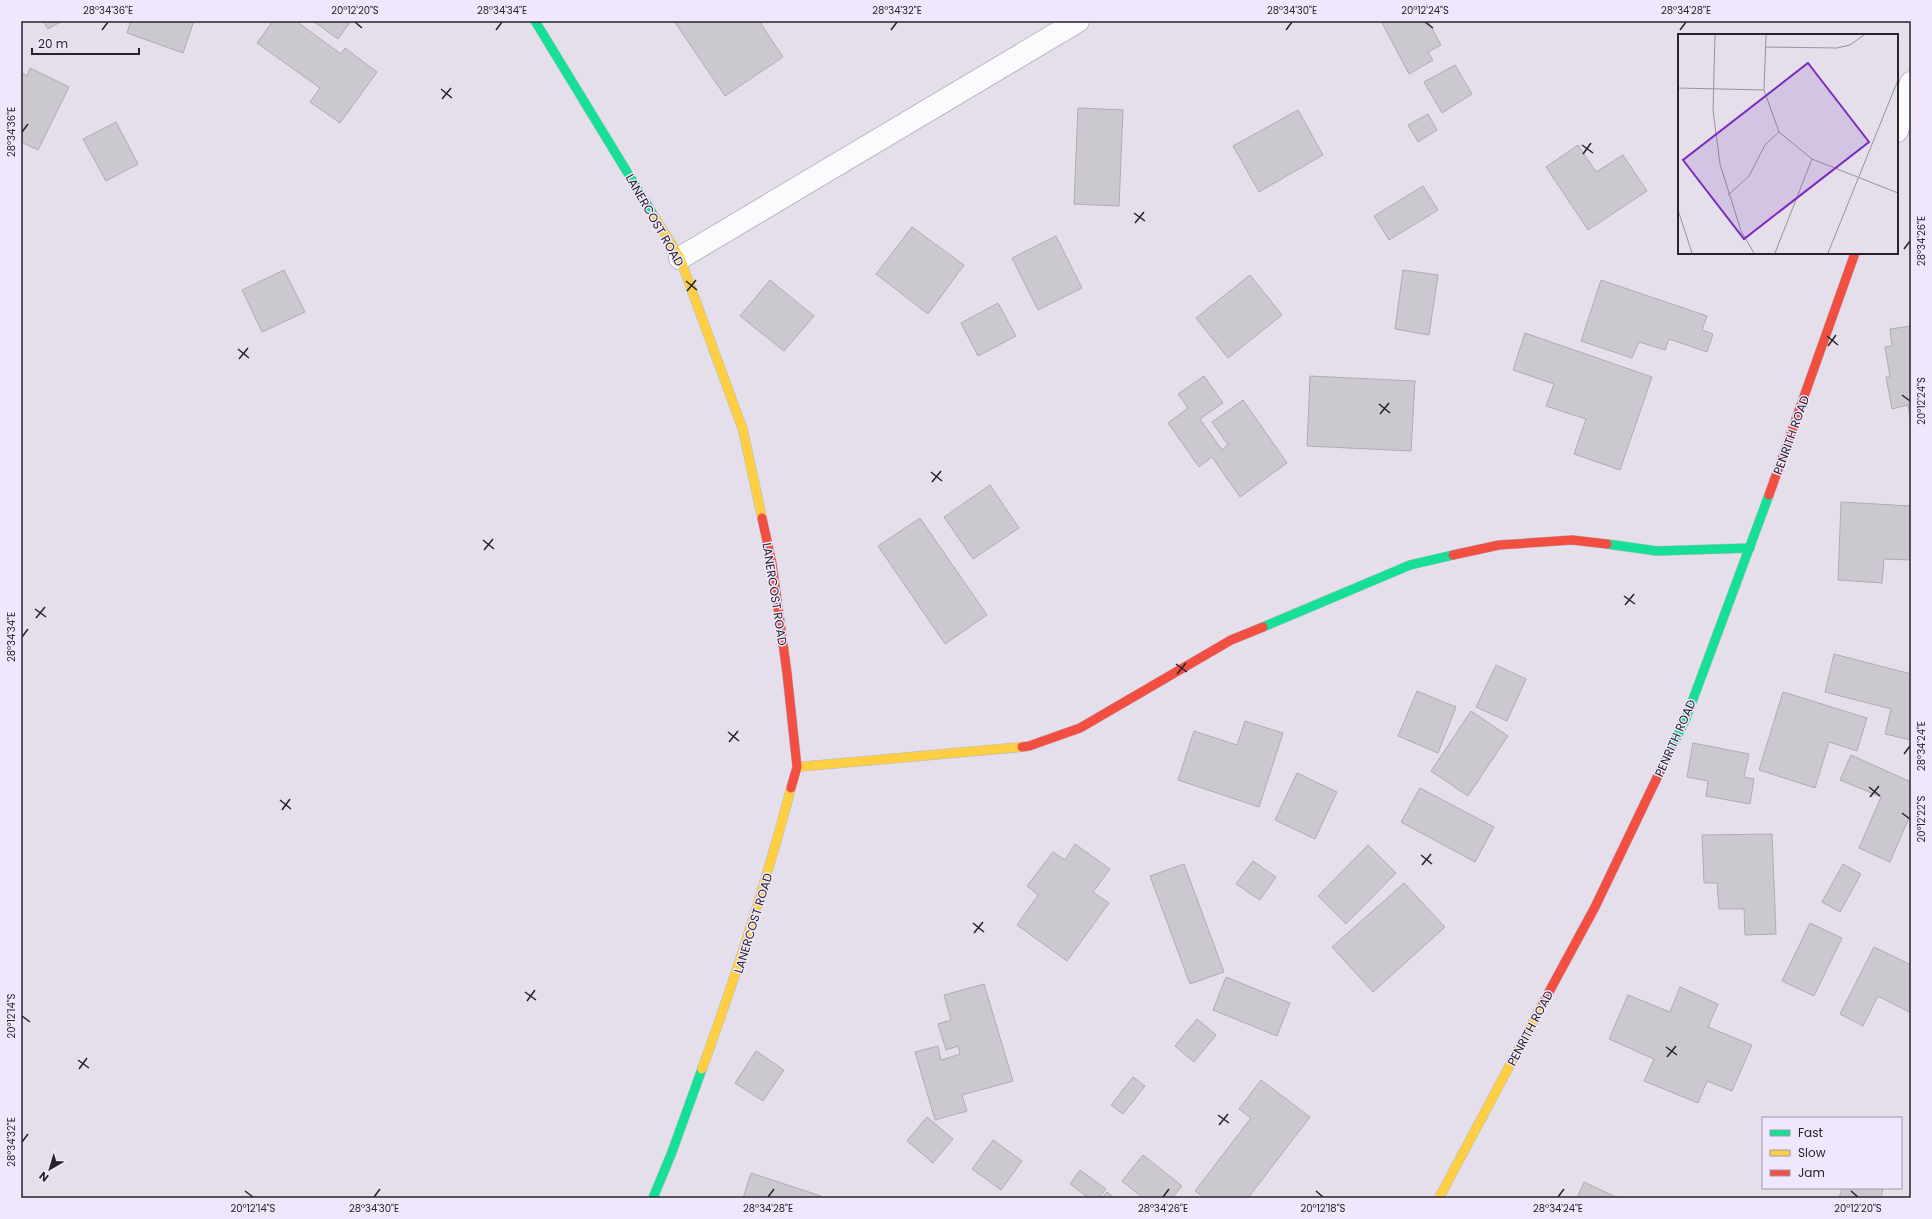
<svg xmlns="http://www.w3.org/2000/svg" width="1932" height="1219" font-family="Poppins,sans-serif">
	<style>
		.building { fill: #ccc8d0; stroke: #b0acb5 }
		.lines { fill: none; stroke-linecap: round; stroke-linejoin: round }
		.street-casing { stroke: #bcb8c1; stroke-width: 24 }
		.fast-casing { stroke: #bcb8c1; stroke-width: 10 }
		.slow-casing { stroke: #bcb8c1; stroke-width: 10 }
		.jam-casing { stroke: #bcb8c1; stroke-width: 10 }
		.street { stroke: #fbfafc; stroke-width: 22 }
		.fast { stroke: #16e098; stroke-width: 9 }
		.slow { stroke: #ffcf43; stroke-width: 9 }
		.jam { stroke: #f24e42; stroke-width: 9 }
		.ticks { fill: none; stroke: #26232b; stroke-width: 1.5 }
		.labels { text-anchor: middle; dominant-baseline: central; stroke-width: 3; stroke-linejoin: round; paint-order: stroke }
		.street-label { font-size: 12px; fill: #26232b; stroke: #f0e7fc }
		.inset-road { fill: none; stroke: #98949e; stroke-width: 1 }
		.view { fill: #7b2cbf; fill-opacity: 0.15; stroke: #7b2cbf; stroke-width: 2 }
		.inset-edge { fill: none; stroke: #26232b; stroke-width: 2 }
		.neatline { fill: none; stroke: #26232b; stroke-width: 1.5 }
		.ticks-label { font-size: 10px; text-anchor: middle; fill: #26232b }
	</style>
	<rect width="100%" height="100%" fill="#e4dfea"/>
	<g class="building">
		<path d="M43 21H62L48 29Z"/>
		<path d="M131 21H194L183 53 127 33Z"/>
		<path d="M273 21H296L341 54 345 48 377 72 340 123 310 102 320 88 257 43Z"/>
		<path d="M313 21H351L338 39Z"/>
		<path d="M674 21H759L783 57 725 96Z"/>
		<path d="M1381 21H1428L1441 45 1428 52 1433 60 1409 74Z"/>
		<path d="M1455 65 1472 94 1442 113 1424 82Z"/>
		<path d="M30 68 69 87 38 150 21 142V73L27 76Z"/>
		<path d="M1078 108 1123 110 1119 206 1074 204Z"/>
		<path d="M1298 110 1323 155 1259 192 1233 146Z"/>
		<path d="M1428 114 1437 130 1418 142 1408 125Z"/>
		<path d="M116 122 138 164 106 181 83 139Z"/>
		<path d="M1578 145 1596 172 1623 155 1647 191 1588 230 1546 167Z"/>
		<path d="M1423 186 1438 210 1389 240 1374 216Z"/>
		<path d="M912 227 964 265 928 314 876 274Z"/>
		<path d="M1056 236 1082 288 1038 310 1012 258Z"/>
		<path d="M284 270 305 312 262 332 242 290Z"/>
		<path d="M1403 270 1438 275 1429 335 1395 329Z"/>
		<path d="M1250 275 1282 315 1228 358 1196 318Z"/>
		<path d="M770 280 814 316 784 351 740 316Z"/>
		<path d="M1601 280 1707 316 1702 330 1713 334 1707 352 1669 339 1665 350 1639 342 1632 358 1581 341Z"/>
		<path d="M998 303 1016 336 978 356 961 323Z"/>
		<path d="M1911 326V423L1908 405 1892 409 1886 377H1890L1885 347 1892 346 1890 329Z"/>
		<path d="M1525 333 1652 377 1620 470 1574 454 1586 419 1546 406 1554 384 1513 370Z"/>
		<path d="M1204 376 1223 403 1200 419 1222 450 1228 445 1212 422 1243 400 1287 463 1240 497 1212 457 1199 467 1168 423 1188 408 1178 394Z"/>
		<path d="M1310 376 1415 381 1411 451 1307 446Z"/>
		<path d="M990 485 1019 528 973 559 944 517Z"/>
		<path d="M1841 502 1911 506V560L1884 559 1882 583 1838 580Z"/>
		<path d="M920 518 987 615 945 644 878 546Z"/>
		<path d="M1834 654 1911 674V740L1885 734 1891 709 1825 692Z"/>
		<path d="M1496 665 1526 679 1507 721 1476 707Z"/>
		<path d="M1417 691 1456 707 1438 753 1398 736Z"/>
		<path d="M1783 692 1867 718 1857 751 1829 742 1815 788 1759 770Z"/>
		<path d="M1471 711 1508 736 1468 796 1431 771Z"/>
		<path d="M1245 721 1283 733 1259 807 1178 780 1194 731 1237 745Z"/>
		<path d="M1693 743 1749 754 1744 777 1754 779 1750 804 1706 796 1708 781 1687 777Z"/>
		<path d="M1851 755 1911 782V813L1890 862 1859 848 1881 797 1840 780Z"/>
		<path d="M1297 773 1337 792 1315 839 1275 820Z"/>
		<path d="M1420 788 1494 827 1475 862 1401 822Z"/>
		<path d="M1772 834 1776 934 1745 935 1744 909H1719L1717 883H1704L1702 835Z"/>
		<path d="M1075 844 1110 869 1093 892 1109 903 1067 961 1017 925 1038 895 1027 886 1053 852 1065 860Z"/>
		<path d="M1368 845 1396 873 1346 924 1318 896Z"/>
		<path d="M1253 861 1276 877 1260 900 1236 884Z"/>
		<path d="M1184 864 1224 972 1190 984 1150 876Z"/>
		<path d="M1843 864 1861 874 1840 912 1822 902Z"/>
		<path d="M1404 883 1445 927 1373 992 1332 947Z"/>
		<path d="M1810 923 1842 938 1814 996 1782 981Z"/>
		<path d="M1874 947 1911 965V1013L1878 996 1863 1026 1840 1014Z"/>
		<path d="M1226 977 1290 1003 1277 1036 1213 1010Z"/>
		<path d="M984 984 1013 1081 962 1095 967 1111 935 1120 915 1052 938 1046 941 1060 960 1054 958 1046 946 1050 938 1024 951 1020 944 995Z"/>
		<path d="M1680 987 1718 1004 1708 1027 1752 1045 1732 1091 1707 1081 1698 1103 1644 1081 1654 1059 1609 1039 1628 995 1670 1012Z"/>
		<path d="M1197 1019 1216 1035 1194 1062 1175 1046Z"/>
		<path d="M756 1051 784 1070 763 1101 735 1083Z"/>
		<path d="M1133 1077 1145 1086 1123 1114 1111 1105Z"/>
		<path d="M1261 1080 1310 1117 1248 1198H1205L1195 1191 1251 1118 1239 1109Z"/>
		<path d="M927 1117 953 1139 933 1163 907 1141Z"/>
		<path d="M993 1140 1022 1161 1001 1190 972 1169Z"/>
		<path d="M1143 1155 1182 1186 1172 1198H1143L1122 1181Z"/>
		<path d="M1080 1170 1106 1189 1099 1198H1089L1070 1184Z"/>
		<path d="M751 1173 821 1196V1198H743Z"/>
		<path d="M1584 1182 1618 1198H1577Z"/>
		<path d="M1842 1188H1883L1881 1198H1839Z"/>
		<path d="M1107 1192 1114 1198H1102Z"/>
	</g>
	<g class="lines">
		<g class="street-casing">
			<g id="street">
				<path d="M1897 131 1911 83"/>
				<path d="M680 258 1078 21"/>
			</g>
		</g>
		<g class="fast-casing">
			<g id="fast">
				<path d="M535 21 654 216"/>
				<path d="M1607 544 1657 551 1750 548"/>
				<path d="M1263 627 1410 565 1453 555"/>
				<path d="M1664 763 1686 718 1769 495"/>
				<path d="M653 1198 672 1152 702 1069"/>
			</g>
		</g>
		<g class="slow-casing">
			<g id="slow">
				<path d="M654 216 680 258 743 430 762 518"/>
				<path d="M797 767 1022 747"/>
				<path d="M702 1069C736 976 766 883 791 788"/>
				<path d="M1439 1198 1543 1003"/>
			</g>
		</g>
		<g class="jam-casing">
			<g id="jam">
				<path d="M1769 495 1855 253"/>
				<path d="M762 518 772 564 787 673 797 767 791 788"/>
				<path d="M1453 555 1499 545 1572 540 1607 544"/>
				<path d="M1022 747 1029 746 1080 728 1231 640 1263 627"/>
				<path d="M1543 1003 1595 907 1664 763"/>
			</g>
		</g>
		<use href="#street" class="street"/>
		<use href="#fast" class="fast"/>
		<use href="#slow" class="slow"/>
		<use href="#jam" class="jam"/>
	</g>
	<path class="ticks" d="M355 22 362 28M1425 22 1433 28M102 30 108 22M496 30 502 22M891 30 897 22M1286 30 1292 22M1680 30 1686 22M441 89 452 98M442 99 451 88M22 132 28 124M1582 145 1593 153M1583 154 1591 143M1134 213 1145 221M1135 223 1144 212M1904 249 1910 241M686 281 697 290M687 291 696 280M1827 336 1838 345M1828 346 1836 335M238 349 249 358M239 359 248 348M1902 395 1910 401M1379 404 1390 413M1380 414 1389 403M931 472 942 481M932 482 941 471M483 540 494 549M484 550 493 539M1624 596 1635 604M1625 605 1634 594M35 609 46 617M36 618 45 607M22 637 28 629M1176 664 1187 672M1177 674 1186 663M728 732 739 741M729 742 738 731M1904 754 1910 746M1869 787 1880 796M1870 797 1879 786M280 800 291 809M282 810 290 799M1902 813 1910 819M1421 855 1432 864M1422 865 1431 854M973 923 984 932M974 933 983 922M525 992 536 1000M527 1001 535 990M22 1016 30 1022M1666 1047 1677 1055M1667 1057 1676 1046M78 1060 89 1068M79 1069 87 1058M1218 1115 1229 1123M1219 1125 1228 1114M22 1142 28 1134M245 1191 253 1197M1316 1191 1323 1197M1851 1191 1858 1197M374 1197 380 1189M768 1197 774 1189M1163 1197 1169 1189M1558 1197 1564 1189"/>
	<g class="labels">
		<g class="street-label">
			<text transform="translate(655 220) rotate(60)">LANERCOST ROAD</text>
			<text transform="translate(1791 435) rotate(-70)">PENRITH ROAD</text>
			<text transform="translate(775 594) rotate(81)">LANERCOST ROAD</text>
			<text transform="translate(1675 738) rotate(-66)">PENRITH ROAD</text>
			<text transform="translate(753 923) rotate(-73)">LANERCOST ROAD</text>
			<text transform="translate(1530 1028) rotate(-62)">PENRITH ROAD</text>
		</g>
	</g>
	<g transform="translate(1678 34)">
		<rect width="220" height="220" fill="#e4dfea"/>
		<path class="inset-road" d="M37 1 35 76 42 130 63 197 76 219M88 1 86 56 101 98 134 125 220 159M87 13 159 14 172 11 186 1M0 54 86 56M50 161 71 142 87 111 101 98M0 176 14 219M97 219 134 125M150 219 220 46"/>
		<path class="view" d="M130 29 191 108 66 205 5 126Z"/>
		<rect width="220" height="220" class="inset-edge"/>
	</g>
	<rect width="1932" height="1219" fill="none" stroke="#f0e7fc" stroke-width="44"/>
	<rect x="1762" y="1117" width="140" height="72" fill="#f0e7fc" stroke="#9f99a8"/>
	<rect x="1770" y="1130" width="20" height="6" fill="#16e098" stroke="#9f99a8"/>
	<text x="1798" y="1137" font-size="12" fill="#26232b">Fast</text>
	<rect x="1770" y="1150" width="20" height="6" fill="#ffcf43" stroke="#9f99a8"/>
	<text x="1798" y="1157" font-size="12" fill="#26232b">Slow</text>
	<rect x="1770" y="1170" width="20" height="6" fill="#f24e42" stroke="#9f99a8"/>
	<text x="1798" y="1177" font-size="12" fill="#26232b">Jam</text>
	<g transform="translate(50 1169) rotate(218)" stroke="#f0e7fc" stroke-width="3" paint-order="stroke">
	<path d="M0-3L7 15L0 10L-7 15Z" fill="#26232b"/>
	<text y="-6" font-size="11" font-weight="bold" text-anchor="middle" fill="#26232b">N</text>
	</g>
	<path d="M32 48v6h107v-6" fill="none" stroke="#26232b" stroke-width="2"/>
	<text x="38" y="48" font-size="12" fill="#26232b" stroke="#f0e7fc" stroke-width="3" paint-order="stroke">20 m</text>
	<rect x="22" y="22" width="1888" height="1175" class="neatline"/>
	<g class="ticks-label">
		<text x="108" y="14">28°34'36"E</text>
		<text x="355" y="14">20°12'20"S</text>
		<text x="502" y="14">28°34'34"E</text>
		<text x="897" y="14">28°34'32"E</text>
		<text x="1292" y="14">28°34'30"E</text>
		<text x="1425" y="14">20°12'24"S</text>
		<text x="1686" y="14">28°34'28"E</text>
		<text transform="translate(11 132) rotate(-90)" y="4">28°34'36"E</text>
		<text transform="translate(1921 241) rotate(-90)" y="4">28°34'26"E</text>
		<text transform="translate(1921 401) rotate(-90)" y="4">20°12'24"S</text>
		<text transform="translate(11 637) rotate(-90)" y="4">28°34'34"E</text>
		<text transform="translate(1921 746) rotate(-90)" y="4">28°34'24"E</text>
		<text transform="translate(1921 819) rotate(-90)" y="4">20°12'22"S</text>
		<text transform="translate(11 1016) rotate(-90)" y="4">20°12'14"S</text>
		<text transform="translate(11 1142) rotate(-90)" y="4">28°34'32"E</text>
		<text x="253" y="1212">20°12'14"S</text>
		<text x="374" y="1212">28°34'30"E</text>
		<text x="768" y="1212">28°34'28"E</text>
		<text x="1163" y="1212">28°34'26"E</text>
		<text x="1323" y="1212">20°12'18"S</text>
		<text x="1558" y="1212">28°34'24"E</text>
		<text x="1858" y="1212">20°12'20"S</text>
	</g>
</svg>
